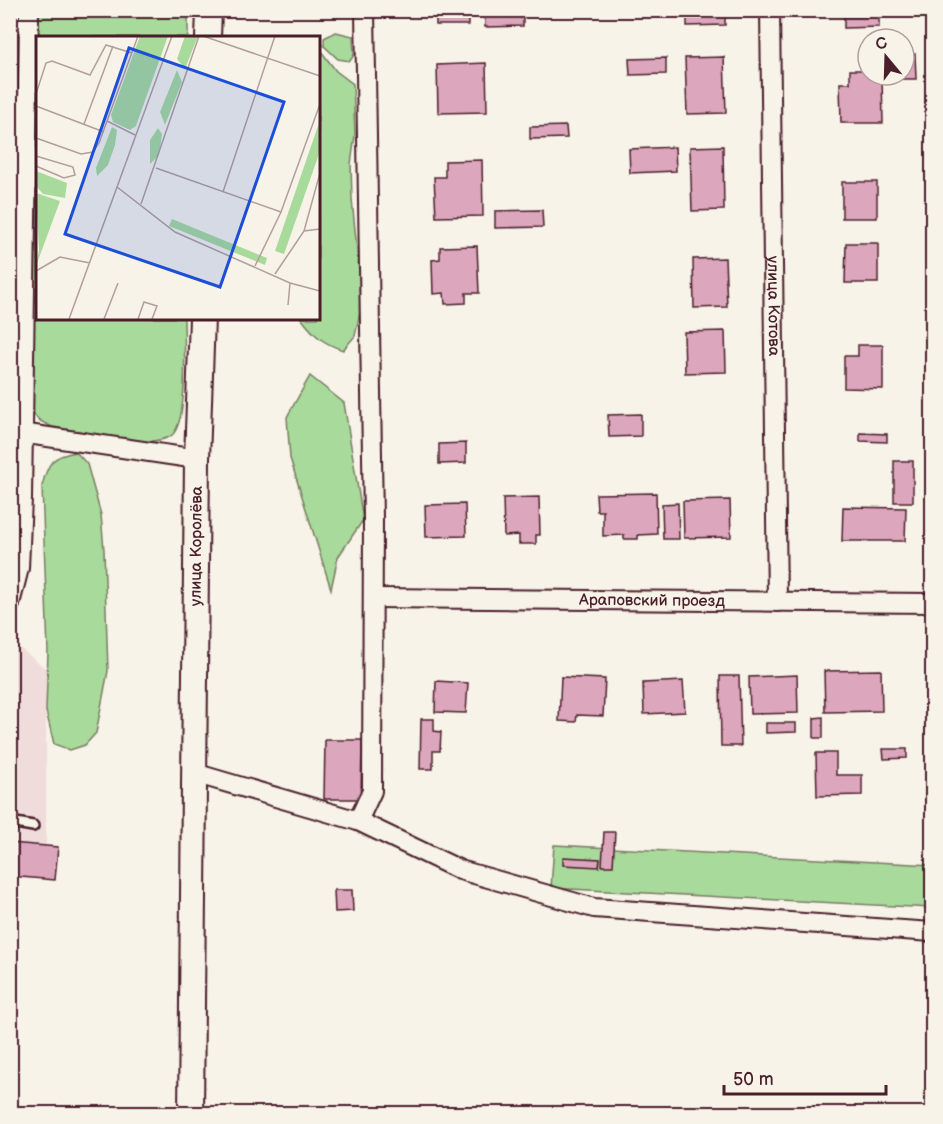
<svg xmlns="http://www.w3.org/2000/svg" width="943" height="1124" font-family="'Balsamiq Sans',sans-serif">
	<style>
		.built { fill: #efdcdb }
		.green { fill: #a8da9b; stroke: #797c63; stroke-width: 1.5 }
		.building { fill: #dca6bd; stroke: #4a1f2b; stroke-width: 1.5 }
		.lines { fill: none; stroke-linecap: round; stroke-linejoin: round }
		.lane-casing { stroke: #4a1f2b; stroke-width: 14 }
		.street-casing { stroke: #4a1f2b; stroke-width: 22 }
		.secondary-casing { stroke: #4a1f2b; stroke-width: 28 }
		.lane { stroke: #f7f3e8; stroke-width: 9 }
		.street { stroke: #f7f3e8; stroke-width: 18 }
		.secondary { stroke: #f7f3e8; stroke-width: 24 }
		.labels { text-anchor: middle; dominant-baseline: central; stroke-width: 4.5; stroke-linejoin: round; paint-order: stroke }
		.street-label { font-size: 16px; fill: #4a1f2b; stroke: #f7f3e8 }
		.inset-road { fill: none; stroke: #b29e9c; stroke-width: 1.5 }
		.view { fill: #1d4ed8; fill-opacity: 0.15; stroke: #1d4ed8; stroke-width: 3 }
		.inset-edge { fill: none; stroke: #4a1f2b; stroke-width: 3 }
	</style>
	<rect width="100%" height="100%" fill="#f7f3e8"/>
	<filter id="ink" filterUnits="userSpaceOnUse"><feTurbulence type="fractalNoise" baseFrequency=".0167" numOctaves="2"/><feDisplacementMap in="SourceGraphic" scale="12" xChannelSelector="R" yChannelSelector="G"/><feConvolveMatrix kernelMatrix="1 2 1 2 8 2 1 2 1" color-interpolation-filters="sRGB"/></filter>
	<g filter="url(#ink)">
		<path class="built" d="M10 640 46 669V877H11Z"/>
		<g class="green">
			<path d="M39 11H188V37H38Z"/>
			<path d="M336 32 353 36 354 55 350 61 338 59 324 46V38Z"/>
			<path d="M318 47 336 71 353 84 355 135 351 164 352 199 362 302 355 336 343 350C322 343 314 335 301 318H318Z"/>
			<path d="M37 73 38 318H184C184 341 189 423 171 436 163 441 153 441 144 442L53 427C34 420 32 415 30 396Z"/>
			<path d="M310 376 344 403 363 520 338 557 331 589 290 458 287 417Z"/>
			<path d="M76 452 87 464 101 515 104 550 108 671 96 733 85 745 70 750 54 744 46 711 48 651 42 486C48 462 52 456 76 452Z"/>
			<path d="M554 845 932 865V908L551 888Z"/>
		</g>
		<g class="building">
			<rect x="436" y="10" width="32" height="15"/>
			<path d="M484 10H523V26L485 27Z"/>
			<path d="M687 10H725V25L687 26Z"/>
			<path d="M844 10H879V27L844 28Z"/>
			<path d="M904 54H915L916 79H890L889 75H904Z"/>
			<path d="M724 57 726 113 687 114 685 58Z"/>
			<path d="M666 58V74L630 75 629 59Z"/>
			<path d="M486 63 487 112 438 113 437 65Z"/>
			<path d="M850 70H868V75H882L883 123H841L840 83H850Z"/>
			<path d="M566 126 567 138 530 139V127Z"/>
			<path d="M723 146 724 210 692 211 690 147Z"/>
			<path d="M675 147 676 171 630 173 629 149Z"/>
			<path d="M482 160 483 216 436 217 434 177H445V161Z"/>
			<rect x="842" y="182" width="35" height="36"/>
			<path d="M542 210 543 227 495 228V211Z"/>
			<path d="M846 243H878V283H845Z"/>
			<path d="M477 246 479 293H466V303L445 304 444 293 433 294 432 260 440 259V247Z"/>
			<path d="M725 258 727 307 694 308 693 259Z"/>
			<path d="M725 331 726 372 685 373 684 332Z"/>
			<path d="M858 345H883V389L844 388V356H858Z"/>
			<path d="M641 414V436L609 437 608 415Z"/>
			<path d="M860 433 887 434V442L860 441Z"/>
			<path d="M466 443V463L439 464V444Z"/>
			<rect x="894" y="461" width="19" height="41"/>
			<path d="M656 493 657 534 638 535V539H624V535L603 536V511H597L596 494Z"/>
			<path d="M539 497 540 535H536V544H519V535L504 536 503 498Z"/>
			<path d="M730 500 731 537 684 538 683 501Z"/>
			<rect x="930" y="501" width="2" height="43"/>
			<path d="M678 503 679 539H663L662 504Z"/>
			<path d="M465 504 466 536 426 537 425 505Z"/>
			<path d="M843 507 906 508 905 541H842Z"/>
			<path d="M881 670 882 711 825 712 824 671Z"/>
			<path d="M797 675 798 713 750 714 749 677Z"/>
			<path d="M720 676H739L741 746H721Z"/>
			<path d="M561 677 605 679 603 716 577 715 576 722 559 721Z"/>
			<path d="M436 681 468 683 466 713 435 712Z"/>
			<path d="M683 681 685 712 644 714 643 683Z"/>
			<path d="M823 717V738H814V718Z"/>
			<path d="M421 719H434V731L441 732 440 751H433V769H420Z"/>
			<path d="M766 723H796V732L766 733Z"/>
			<path d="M325 740H362L361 799H324Z"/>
			<path d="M883 749H907V758L884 759Z"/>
			<path d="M816 753H836V775H862V795L817 796Z"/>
			<path d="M604 832H615L613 866H602Z"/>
			<path d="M10 843 58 847 55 880 10 876Z"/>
			<path d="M563 857 600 859 599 867 563 865Z"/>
			<path d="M334 890H352L353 911 335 912Z"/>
		</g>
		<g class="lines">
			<g class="lane-casing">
				<g id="lane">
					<path d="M10 21 29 22"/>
					<path d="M10 822 33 826"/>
				</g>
			</g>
			<g class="street-casing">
				<g id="street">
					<path id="s1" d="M770 10 777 602"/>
					<path d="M21 433 197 459"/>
					<path id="s2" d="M373 598 932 603"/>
					<path d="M10 604 19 568 22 498 29 10"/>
					<path d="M194 773 358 821 460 870 594 908 932 932"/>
					<path d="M358 821 372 791 373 519 365 10"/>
				</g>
			</g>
			<g class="secondary-casing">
				<g id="secondary">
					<path d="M208 38 209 10"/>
					<path id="s3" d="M191 1114 197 459 202 318"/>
				</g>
			</g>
			<use href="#lane" class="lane"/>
			<use href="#street" class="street"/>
			<use href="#secondary" class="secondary"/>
		</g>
	</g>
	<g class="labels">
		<g class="street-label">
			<text stroke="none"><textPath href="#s1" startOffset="296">улица Котова</textPath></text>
			<text stroke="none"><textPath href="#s3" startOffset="568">улица Королёва</textPath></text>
			<text stroke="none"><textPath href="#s2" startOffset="279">Араповский проезд</textPath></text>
		</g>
	</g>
	<g transform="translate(36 36)">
		<rect width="284" height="284" fill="#f7f3e8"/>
		<path d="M104 0H132L100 90 94 94 77 86 75 79ZM149 0H162L149 33 141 23ZM141 34 146 46 129 89 124 76ZM283 87V118L248 218 239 215ZM76 91 81 94 79 109 72 129 61 140 60 132ZM122 92 126 98 123 119 114 128V104ZM0 135 31 147 29 162 7 158 0 150ZM0 157 24 165 0 230 3 214ZM136 183 231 222 229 229 133 190Z" fill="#a8da9b"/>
		<path class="inset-road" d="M167 0 284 40M0 58 10 27 16 25 54 39 70 9 96 17M0 70 68 96M71 85 99 99M48 88 77 10M0 102 45 118 57 116 63 107 102 0M0 120 37 131 39 139 28 142 0 130M120 132 245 176M81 151 139 196 254 247 284 255M187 156 239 0M105 168 163 0M268 195 284 137M219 230 245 176 284 68M0 235 24 221 54 227M239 238 268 195 284 193M252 269 254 247M33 283 136 0M68 283 82 247M102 283 108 266 121 270 116 283"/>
		<path class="view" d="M93 12 248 66 184 251 29 198Z"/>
		<rect width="284" height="284" class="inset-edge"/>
	</g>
	<rect width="943" height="1124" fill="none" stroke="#f7f3e8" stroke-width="36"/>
	<rect x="18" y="18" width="907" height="1088" fill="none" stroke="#4a1f2b" stroke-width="2" filter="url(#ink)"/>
	<g transform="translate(886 57) rotate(341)"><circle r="28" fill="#f7f3e8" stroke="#b29e9c" stroke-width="1.5"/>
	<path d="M0-4.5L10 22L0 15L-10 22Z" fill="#4a1f2b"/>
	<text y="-9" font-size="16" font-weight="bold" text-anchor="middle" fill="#4a1f2b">С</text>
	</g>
	<path d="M724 1085v9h162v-9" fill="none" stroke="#4a1f2b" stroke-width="3"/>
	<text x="733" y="1085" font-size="18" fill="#4a1f2b" stroke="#f7f3e8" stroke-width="4.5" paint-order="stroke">50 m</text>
</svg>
